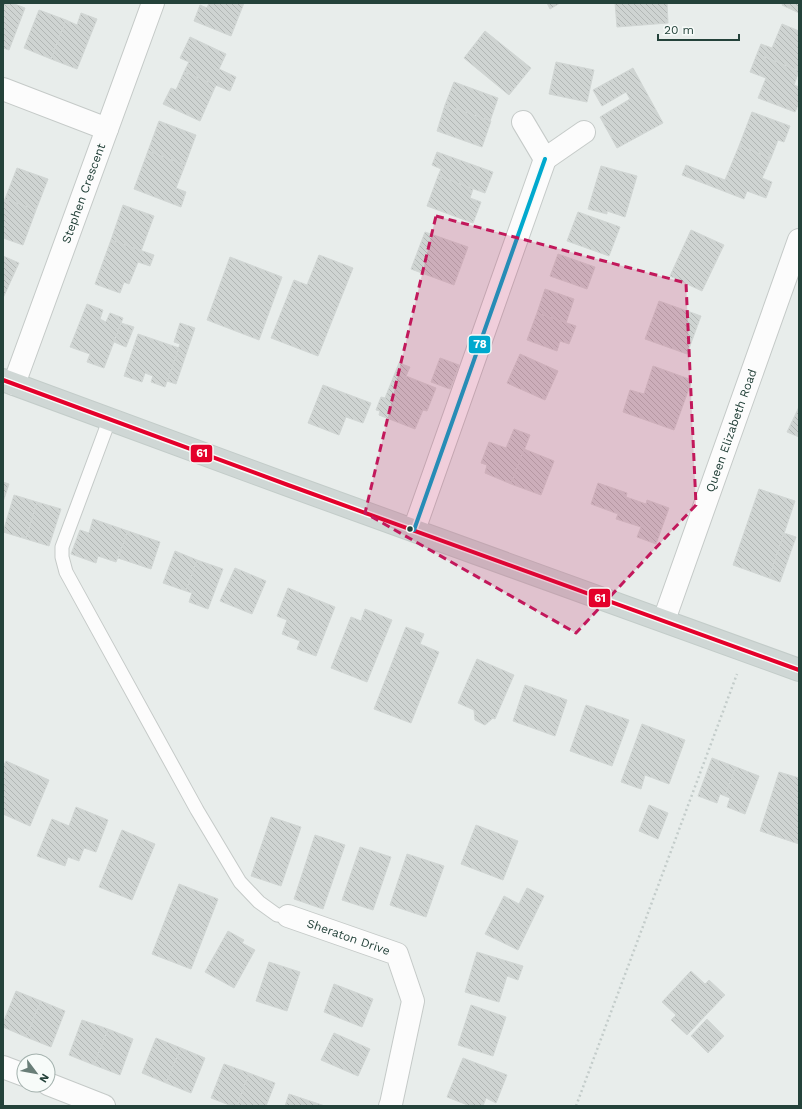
<svg xmlns="http://www.w3.org/2000/svg" width="802" height="1109" font-family="'Work Sans',sans-serif">
	<style>
		.building { fill: url(#building-back-hatch); stroke: #d1d6d4 }
		.lines { fill: none; stroke-linecap: round; stroke-linejoin: round }
		.service-casing { stroke: #c5cac8; stroke-width: 15 }
		.minor-casing { stroke: #c5cac8; stroke-width: 24 }
		.primary-casing { stroke: #c3ccc9; stroke-width: 24 }
		.path { stroke: #c3ccca; stroke-width: 2.5; stroke-dasharray: 2 3; stroke-linecap: butt }
		.service { stroke: #fcfcfc; stroke-width: 13 }
		.minor { stroke: #fcfcfc; stroke-width: 22 }
		.primary { stroke: #cfd7d5; stroke-width: 22 }
		.bus-1-casing { stroke: #f7fbf9; stroke-width: 7 }
		.bus-2-casing { stroke: #f7fbf9; stroke-width: 7 }
		.bus-1 { stroke: #e4002b; stroke-width: 4 }
		.bus-2 { stroke: #00a9ce; stroke-width: 4 }
		.marked { fill: #c2185b; fill-opacity: 0.2; stroke: #c2185b; stroke-width: 3; stroke-dasharray: 8 5; stroke-linejoin: round }
		.bus-dot { fill: #24423a; stroke: #f7fbf9; stroke-width: 1.5 }
		.labels { text-anchor: middle; dominant-baseline: central; stroke-width: 4; stroke-linejoin: round; paint-order: stroke }
		.street-label { font-size: 12px; fill: #24423a; stroke: #f7fbf9 }
		.line-badge { stroke: #f7fbf9; stroke-width: 1.5 }
		.badge-label { font-size: 11px; text-anchor: middle; font-weight: bold; fill: #fff }
	</style>
	<defs>
		<pattern id="building-back-hatch" width="6" height="6" patternUnits="userSpaceOnUse"><rect width="6" height="6" fill="#cfd4d2"/><path d="M-1 5l2 2M0 0l6 6M5-1l2 2" fill="none" stroke="#b2b7b5"/></pattern>
	</defs>
	<rect width="100%" height="100%" fill="#e8edeb"/>
	<g class="building">
		<path d="M3 3H12L25 8 9 50 3 48Z"/>
		<path d="M209 3H244L231 36 194 21 200 5 207 8Z"/>
		<path d="M547 3H560L550 9Z"/>
		<path d="M615 3H667L668 23 617 27Z"/>
		<path d="M783 3H799V13L782 5Z"/>
		<path d="M39 10 66 20 51 59 24 48Z"/>
		<path d="M81 13 97 19 77 69 51 59 66 20 77 25Z"/>
		<path d="M782 24 799 31V71L757 54 761 44 772 48Z"/>
		<path d="M485 31 531 68 509 95 464 58Z"/>
		<path d="M190 37 226 54 219 69 236 77 230 91 184 72 189 62 180 58Z"/>
		<path d="M757 54 799 71 794 85 799 87V103L795 112 758 98 766 78 750 72Z"/>
		<path d="M556 62 594 70 587 102 549 94Z"/>
		<path d="M633 68 663 123 617 148 600 117 630 99 626 92 602 106 593 90Z"/>
		<path d="M184 72 216 85 200 121 163 104 171 88 176 90Z"/>
		<path d="M454 82 498 98 490 121 445 105Z"/>
		<path d="M445 105 491 121 482 147 437 131Z"/>
		<path d="M752 112 790 126 784 142 778 140 771 158 739 146Z"/>
		<path d="M159 121 196 135 185 165 148 151Z"/>
		<path d="M739 146 771 158 762 178 772 182 766 198 747 191 744 199 682 175 686 165 725 180Z"/>
		<path d="M148 151 185 165 176 188 186 192 181 207 134 189Z"/>
		<path d="M437 152 493 172 485 193 438 176 441 169 432 165Z"/>
		<path d="M601 166 637 176 625 217 607 211V214L588 209Z"/>
		<path d="M17 168 48 179 36 210 5 199Z"/>
		<path d="M438 176 473 189 470 198 481 202 473 223 427 206Z"/>
		<path d="M5 199 36 210 23 245 3 238V205Z"/>
		<path d="M123 205 154 216 141 251 111 240Z"/>
		<path d="M578 212 620 227 609 256 567 241Z"/>
		<path d="M691 230 724 245 702 291 670 276Z"/>
		<path d="M425 232 468 247 454 285 411 269Z"/>
		<path d="M111 240 154 255 150 266 138 262 129 284 124 282 120 293 95 284Z"/>
		<path d="M558 254 595 267 587 289 550 276Z"/>
		<path d="M319 255 353 268 318 356 271 338 294 280 307 285Z"/>
		<path d="M3 256 19 263 3 298Z"/>
		<path d="M230 257 282 277 259 340 207 320Z"/>
		<path d="M545 289 574 299 566 323 537 313Z"/>
		<path d="M659 301 701 316 687 354 645 339Z"/>
		<path d="M87 304 103 310 100 319 106 322 110 313 123 318 104 368 87 362 90 354 70 347Z"/>
		<path d="M537 313 576 326 569 344 560 341 557 351 527 340Z"/>
		<path d="M121 323 134 327 126 347 114 342Z"/>
		<path d="M180 323 195 328 176 384 167 381 180 344 174 342Z"/>
		<path d="M138 334 179 348 165 387 151 382 153 376 145 373 142 382 124 376Z"/>
		<path d="M520 354 558 371 545 400 507 383Z"/>
		<path d="M440 358 459 365 450 389 431 382Z"/>
		<path d="M399 363 410 367 406 376 436 388 427 411 423 410 415 429 379 415 380 411 376 410 381 397 385 398Z"/>
		<path d="M653 366 692 380 674 430 623 412 630 390 644 394Z"/>
		<path d="M323 385 371 403 363 423 346 417 339 435 308 423Z"/>
		<path d="M799 407V437L787 432Z"/>
		<path d="M514 429 530 435 511 484 485 473 487 465 481 463 489 442 506 448Z"/>
		<path d="M524 449 554 461 541 495 511 484Z"/>
		<path d="M3 482 9 484 3 502Z"/>
		<path d="M598 483 627 493 626 497 646 504 647 500 669 508 656 544 637 537 641 527 616 519 618 514 591 504Z"/>
		<path d="M759 489 795 501 769 578 733 565Z"/>
		<path d="M14 495 37 502 26 539 3 532Z"/>
		<path d="M37 502 61 509 49 546 26 539Z"/>
		<path d="M93 519 128 531 116 562 98 556 96 563 71 554 80 530 89 533Z"/>
		<path d="M128 531 160 542 151 569 118 558Z"/>
		<path d="M784 533 796 537 780 582 769 578Z"/>
		<path d="M175 551 197 560 186 591 163 583Z"/>
		<path d="M197 560 223 569 208 609 189 602 192 593 186 591Z"/>
		<path d="M235 568 266 581 252 614 220 601Z"/>
		<path d="M288 588 335 607 316 656 297 649 300 641 282 634 287 620 277 616Z"/>
		<path d="M365 609 392 620 367 682 331 668 351 617 361 621Z"/>
		<path d="M406 627 424 634 420 644 439 652 411 723 374 709Z"/>
		<path d="M477 659 514 675 495 719 493 718 485 725 475 720 474 710 458 703Z"/>
		<path d="M525 685 567 700 555 736 513 721Z"/>
		<path d="M586 705 629 720 612 766 570 751Z"/>
		<path d="M642 724 685 740 669 784 645 775 641 789 621 782Z"/>
		<path d="M712 758 736 767 725 796 720 794 717 803 698 796Z"/>
		<path d="M6 761 49 780 30 826 3 814V767Z"/>
		<path d="M736 767 759 776 745 814 727 807 730 798 725 796Z"/>
		<path d="M779 772 799 778V844L760 831Z"/>
		<path d="M649 805 668 813 658 839 639 831Z"/>
		<path d="M76 807 108 820 96 852 84 848 79 861 68 857 65 866 37 856 52 819 69 826Z"/>
		<path d="M271 817 301 827 281 886 251 876Z"/>
		<path d="M476 825 518 841 503 880 461 864Z"/>
		<path d="M122 830 155 844 132 900 99 887Z"/>
		<path d="M315 835 345 845 323 909 294 899Z"/>
		<path d="M360 847 391 857 373 910 342 900Z"/>
		<path d="M407 854 444 866 426 917 390 905Z"/>
		<path d="M179 884 218 899 191 969 152 954Z"/>
		<path d="M527 888 544 896 518 950 485 934 504 896 519 904Z"/>
		<path d="M228 931 244 940 242 943 255 950 234 988 205 972Z"/>
		<path d="M477 952 523 966 518 980 507 976 499 1002 465 992Z"/>
		<path d="M269 962 300 972 287 1011 256 1001Z"/>
		<path d="M691 971 705 984 709 980 725 995 687 1035 671 1020 676 1015 662 1002Z"/>
		<path d="M334 984 373 999 362 1027 324 1012Z"/>
		<path d="M16 991 41 1001 26 1037 3 1027V1023Z"/>
		<path d="M41 1001 65 1011 51 1047 26 1037Z"/>
		<path d="M471 1005 506 1017 493 1056 458 1045Z"/>
		<path d="M707 1019 724 1036 708 1053 691 1036Z"/>
		<path d="M82 1020 108 1029 94 1065 69 1055Z"/>
		<path d="M108 1029 133 1039 120 1075 94 1065Z"/>
		<path d="M334 1033 370 1049 358 1076 321 1060Z"/>
		<path d="M156 1038 181 1048 166 1083 142 1073Z"/>
		<path d="M181 1048 205 1058 191 1093 166 1083Z"/>
		<path d="M463 1058 507 1075 496 1103 486 1098 483 1106H470L447 1097Z"/>
		<path d="M224 1064 249 1073 237 1106H232L211 1098Z"/>
		<path d="M249 1073 275 1083 266 1106H237Z"/>
		<path d="M289 1094 325 1106H285Z"/>
	</g>
	<g class="lines">
		<g class="service-casing">
			<path id="service" d="M110 418 62 547V557L66 572 197 810 240 882 259 902 277 915 288 916"/>
		</g>
		<g class="minor-casing">
			<g id="minor">
				<path d="M3 89 107 129"/>
				<path d="M523 122 545 159 584 132"/>
				<path id="s1" d="M14 384 153 3"/>
				<path d="M414 530 545 159"/>
				<path id="s2" d="M664 620 799 240"/>
				<path id="s3" d="M288 916 397 954 413 1001 391 1104 390 1106"/>
				<path d="M3 1067 24 1075"/>
				<path d="M48 1084 104 1106"/>
			</g>
		</g>
		<g class="primary-casing">
			<path id="primary" d="M3 380 288 485 799 670"/>
		</g>
		<path class="path" d="M576 1106 737 674"/>
		<use href="#service" class="service"/>
		<use href="#minor" class="minor"/>
		<use href="#primary" class="primary"/>
		<g class="bus-1-casing">
			<path id="bus-1" d="M3 380 288 485 799 670"/>
		</g>
		<g class="bus-2-casing">
			<path id="bus-2" d="M414 530 545 159"/>
		</g>
		<use href="#bus-1" class="bus-1"/>
		<use href="#bus-2" class="bus-2"/>
	</g>
	<path class="marked" d="M436 216 686 283 696 505 576 633 365 513Z"/>
	<circle class="bus-dot" cx="410" cy="529" r="3.5"/>
	<g class="labels">
		<g class="street-label">
			<text stroke="none"><textPath href="#s1" startOffset="203">Stephen Crescent</textPath></text>
			<text stroke="none"><textPath href="#s2" startOffset="201">Queen Elizabeth Road</textPath></text>
			<text stroke="none"><textPath href="#s3" startOffset="64">Sheraton Drive</textPath></text>
		</g>
	</g>
	<g class="line-badge">
		<rect x="468" y="335" width="23" height="19" rx="4" fill="#00a9ce"/>
		<rect x="190" y="444" width="23" height="19" rx="4" fill="#e4002b"/>
		<rect x="588" y="588" width="23" height="20" rx="4" fill="#e4002b"/>
	</g>
	<g class="badge-label">
		<text x="480" y="348">78</text>
		<text x="202" y="457">61</text>
		<text x="600" y="602">61</text>
	</g>
	<rect width="802" height="1109" fill="none" stroke="#24423a" stroke-width="8"/>
	<g transform="translate(36 1073) rotate(122)"><circle r="19" fill="#f7fbf9" stroke="#a3b1ad"/>
	<path d="M0-3L7 15L0 10L-7 15Z" fill="#697e78"/>
	<text y="-6" font-size="11" font-weight="bold" text-anchor="middle" fill="#24423a">N</text>
	</g>
	<path d="M658 34v6h81v-6" fill="none" stroke="#24423a" stroke-width="2"/>
	<text x="664" y="34" font-size="12" fill="#24423a" stroke="#f7fbf9" stroke-width="3" paint-order="stroke">20 m</text>
</svg>
